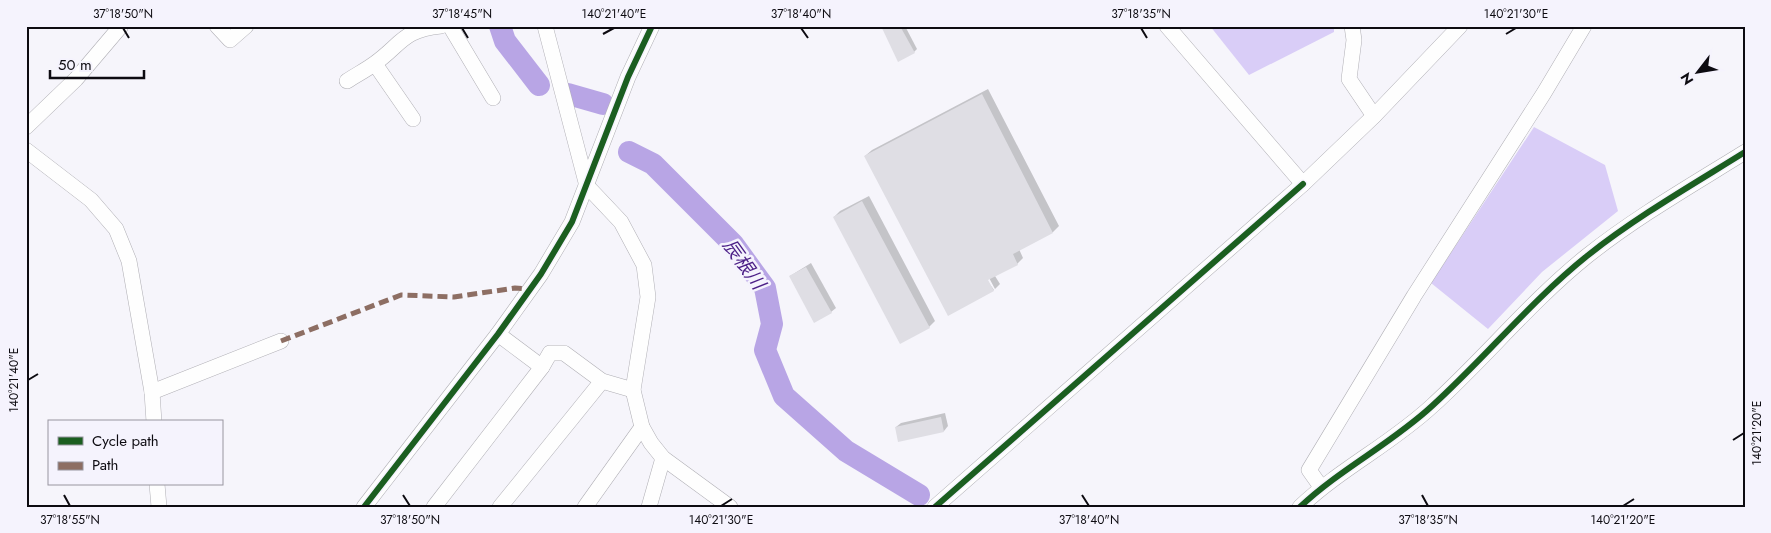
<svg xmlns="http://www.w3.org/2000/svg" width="1771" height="533" font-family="Jost,'Noto Sans JP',sans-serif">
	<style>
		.forest { fill: #d9cdf7 }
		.shadow { fill: #0003 }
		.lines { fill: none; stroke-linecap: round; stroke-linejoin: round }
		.river { stroke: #b8a5e5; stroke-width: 22 }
		.building { fill: #dfdee4 }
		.minor-casing { stroke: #b0afb5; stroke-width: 16 }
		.minor { stroke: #fefefe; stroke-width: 15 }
		.quiet { stroke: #8d6e63; stroke-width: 5; stroke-dasharray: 10 5; stroke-linecap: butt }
		.cycleway-casing { stroke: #f5f3fd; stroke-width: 9 }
		.cycleway { stroke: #1b5e20; stroke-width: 6 }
		.ticks { fill: none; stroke: #0d0b11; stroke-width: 2 }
		.labels { text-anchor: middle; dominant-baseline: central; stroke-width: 5; stroke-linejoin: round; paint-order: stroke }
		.water-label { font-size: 19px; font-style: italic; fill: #4b1e86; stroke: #f5f3fd }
		.neatline { fill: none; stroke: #0d0b11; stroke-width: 2 }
		.ticks-label { font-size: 12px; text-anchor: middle; fill: #0d0b11 }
	</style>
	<rect width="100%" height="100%" fill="#f6f5fb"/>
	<g class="forest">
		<path d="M1210 26H1334V32L1249 75Z"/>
		<path d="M1534 127 1605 165 1618 211 1542 272 1488 329 1431 283Z"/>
	</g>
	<g class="shadow">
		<path d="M881 26H905L917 49 914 52Z"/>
		<path d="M988 89 1059 226 1053 232 1019 249 1023 258 1017 264 995 276 1000 284 995 289 987 274 984 276 994 290 949 314 865 156 872 150Z"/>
		<path d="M869 196 935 321 929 327 834 217 840 211Z"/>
		<path d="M811 263 836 308 831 312 790 276Z"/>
		<path d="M945 413 948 426 944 431 896 427 901 423Z"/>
	</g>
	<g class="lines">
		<g class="river">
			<path d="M500 26 505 41 539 85"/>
			<path d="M568 94 603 104"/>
			<path d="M629 152 653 164 733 244 765 288 772 324 765 350 784 396 846 451 919 495"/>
		</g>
	</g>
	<g class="building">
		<path d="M881 26H900L915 53 898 62Z"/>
		<path d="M982 94 1053 233 1013 254 1018 265 988 280 994 291 948 316 864 156Z"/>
		<path d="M862 201 930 328 900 344 833 217Z"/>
		<path d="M806 267 832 313 814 323 789 276Z"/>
		<path d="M941 417 944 432 898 442 895 427Z"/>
	</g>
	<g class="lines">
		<g class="minor-casing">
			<g id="minor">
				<path d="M217 26 230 40 246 26"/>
				<path d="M450 26 493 98"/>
				<path d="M545 26 587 186 621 222 644 265 648 297 633 390 642 427 651 443 663 458 730 507"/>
				<path d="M1167 26 1303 184 1374 116 1460 26"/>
				<path d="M1352 26 1354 40 1349 79 1374 116"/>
				<path d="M375 64 413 119"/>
				<path d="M347 81C356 75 366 70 374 64 402 44 402 30 441 26"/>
				<path d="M26 127 76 79 121 26"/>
				<path d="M26 150 91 200 116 229 129 261 152 392 154 422"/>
				<path d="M498 334 542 367"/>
				<path d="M152 392 281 341"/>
				<path d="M157 484 159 507"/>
				<path d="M1321 487 1309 470 1414 296 1544 93 1584 26"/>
				<path d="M364 507 498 334 541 274 572 222 628 77 652 26"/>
				<path d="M434 507 542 367 550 353H564L602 381 633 390"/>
				<path d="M500 507 602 381"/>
				<path d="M585 507 642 427"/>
				<path d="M649 507 663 458"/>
				<path d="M935 507 1303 184"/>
				<path d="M1300 507C1340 469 1391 444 1432 406 1485 358 1531 301 1587 256 1636 217 1692 185 1745 152"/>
			</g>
		</g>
		<use href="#minor" class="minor"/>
		<path class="quiet" d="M281 341 401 295 454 297 515 288 530 289"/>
		<g class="cycleway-casing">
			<g id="cycleway">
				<path d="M364 507 498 334 541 274 572 222 628 77 652 26"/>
				<path d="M935 507 1303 184"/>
				<path d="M1300 507C1340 469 1391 444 1432 406 1485 358 1531 301 1587 256 1636 217 1692 185 1745 152"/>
			</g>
		</g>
		<use href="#cycleway" class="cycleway"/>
	</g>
	<path class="ticks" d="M123 28 129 38M462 28 468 38M801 28 808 38M1141 28 1147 38M603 34 614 28M1506 34 1516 28M28 380 38 374M1733 440 1744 433M64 495 70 506M403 495 410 506M1082 495 1089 506M1422 495 1428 506M721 506 732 499M1623 506 1634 499"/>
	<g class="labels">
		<g class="water-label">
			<text transform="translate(744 264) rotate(54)">辰根川</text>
		</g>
	</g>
	<rect width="1771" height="533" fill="none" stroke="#f5f3fd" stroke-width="55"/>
	<rect x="48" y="420" width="175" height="65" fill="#f5f3fd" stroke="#98969f"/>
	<rect x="58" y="437" width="25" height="8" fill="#1b5e20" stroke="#98969f"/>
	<text x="92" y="446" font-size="15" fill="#0d0b11">Cycle path</text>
	<rect x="58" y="462" width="25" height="8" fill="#8d6e63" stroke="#98969f"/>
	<text x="92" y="470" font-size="15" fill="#0d0b11">Path</text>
	<g transform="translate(1698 72) rotate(239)" stroke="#f5f3fd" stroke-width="4" paint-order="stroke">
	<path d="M0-4L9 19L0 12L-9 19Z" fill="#0d0b11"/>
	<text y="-8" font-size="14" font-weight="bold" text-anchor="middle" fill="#0d0b11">N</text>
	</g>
	<path d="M50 70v8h94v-8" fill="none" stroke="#0d0b11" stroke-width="2.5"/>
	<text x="58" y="70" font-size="15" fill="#0d0b11" stroke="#f5f3fd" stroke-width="4" paint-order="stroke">50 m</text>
	<rect x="28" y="28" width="1716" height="478" class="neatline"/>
	<g class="ticks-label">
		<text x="123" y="18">37°18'50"N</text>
		<text x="462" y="18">37°18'45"N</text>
		<text x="614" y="18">140°21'40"E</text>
		<text x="801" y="18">37°18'40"N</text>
		<text x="1141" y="18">37°18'35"N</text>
		<text x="1516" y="18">140°21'30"E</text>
		<text transform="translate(14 380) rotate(-90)" y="4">140°21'40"E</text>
		<text transform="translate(1757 433) rotate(-90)" y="4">140°21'20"E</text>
		<text x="70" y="524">37°18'55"N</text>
		<text x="410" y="524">37°18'50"N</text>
		<text x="721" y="524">140°21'30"E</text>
		<text x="1089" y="524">37°18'40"N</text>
		<text x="1428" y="524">37°18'35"N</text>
		<text x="1623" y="524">140°21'20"E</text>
	</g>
</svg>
